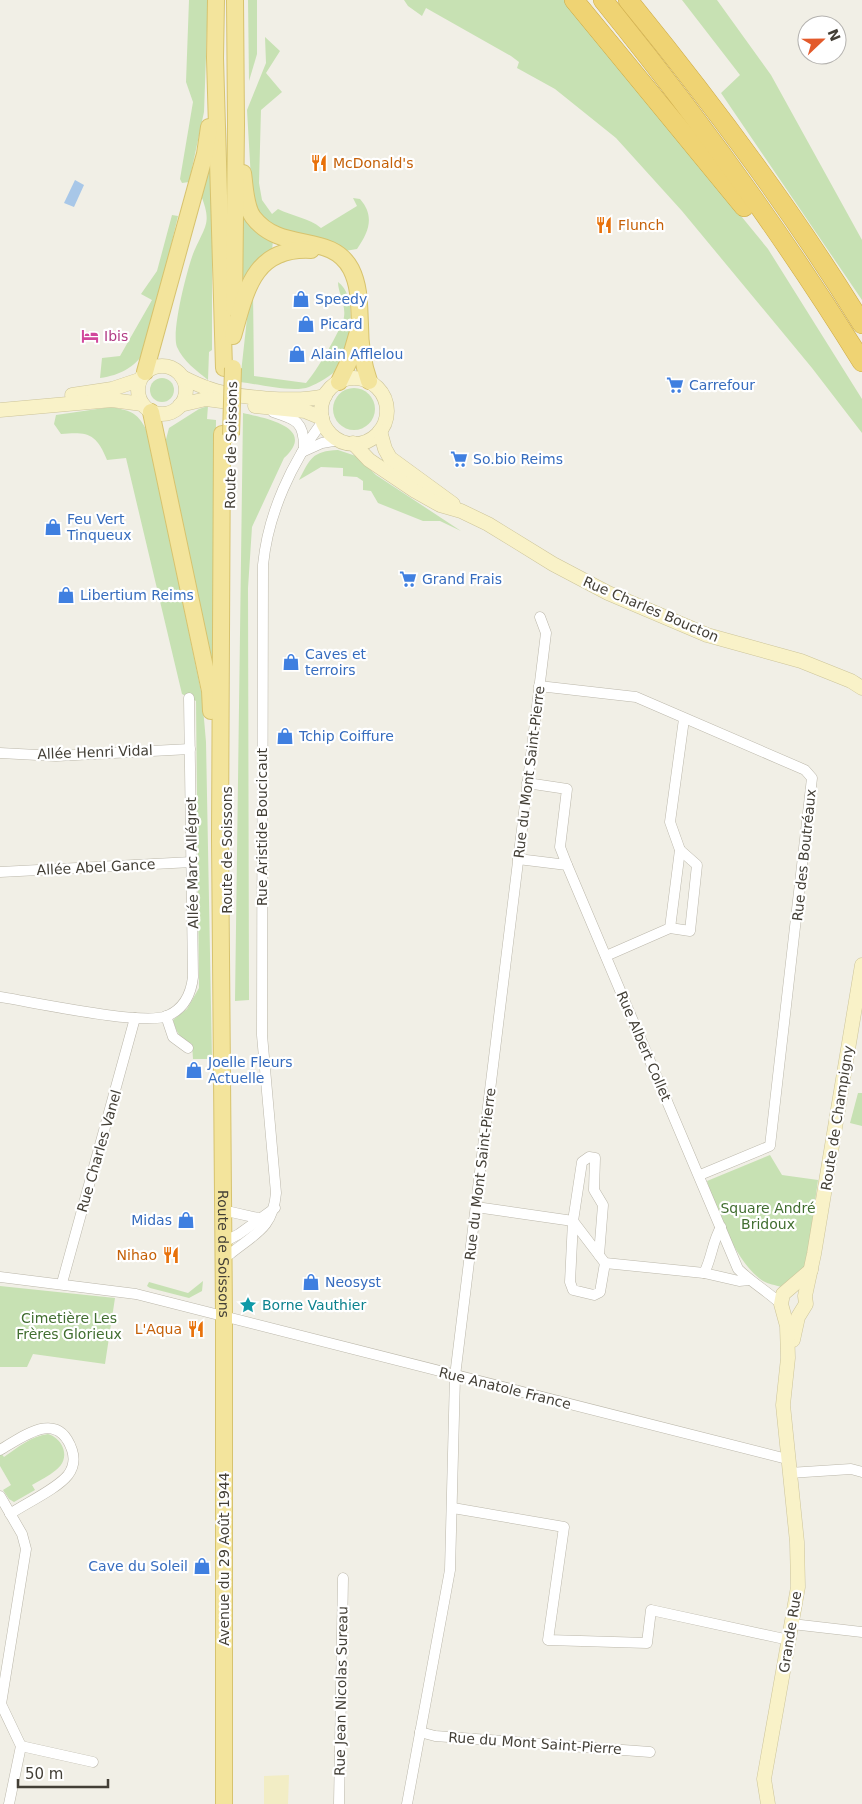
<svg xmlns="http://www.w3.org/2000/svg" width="862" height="1804" font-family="'DejaVu Sans',sans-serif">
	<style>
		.green { fill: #c7e1b3 }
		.sand { fill: #f2edc5 }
		.water { fill: #a8c7e8 }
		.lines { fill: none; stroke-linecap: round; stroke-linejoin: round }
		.street-casing { stroke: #bbb7aa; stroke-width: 11 }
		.secondary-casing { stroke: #ccc49a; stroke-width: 15 }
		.primary-casing { stroke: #d7c36e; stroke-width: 18 }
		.highway-casing { stroke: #cca944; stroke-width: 20 }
		.street { stroke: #fff; stroke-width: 10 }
		.secondary { stroke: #f9f2c8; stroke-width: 14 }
		.primary { stroke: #f3e49c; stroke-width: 16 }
		.highway { stroke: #efd373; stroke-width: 19 }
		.primary-bridge-casing { stroke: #d7c36e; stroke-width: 18; stroke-linecap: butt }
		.primary-bridge { stroke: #f3e49c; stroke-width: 16 }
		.labels { text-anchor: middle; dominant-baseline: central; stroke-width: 4.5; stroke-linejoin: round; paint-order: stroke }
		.food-label { font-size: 14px; fill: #c56008; stroke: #fff; text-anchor: start }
		.shop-label { font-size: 14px; fill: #366cbe; stroke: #fff; text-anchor: start }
		.hotel-label { font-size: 14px; fill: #b23c85; stroke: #fff; text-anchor: start }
		.street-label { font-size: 14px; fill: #433f36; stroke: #fff }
		.park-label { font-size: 14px; fill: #416e30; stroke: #fff }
		.culture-label { font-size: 14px; fill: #0d838f; stroke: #fff; text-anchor: start }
	</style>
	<rect width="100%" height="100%" fill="#f1efe6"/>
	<g class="green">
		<path d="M189 0H208L204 112 189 182 182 183 180 179 193 102 186 82Z"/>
		<path d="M248 0H257V54L249 81Z"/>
		<path d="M404 0H564L768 249 862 399V433L812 368 682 211 616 138 555 89 517 68 519 62 511 56 426 8 422 16 408 6Z"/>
		<path d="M682 0H717L771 75 862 240V300L721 93 740 75Z"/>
		<path d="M265 37 280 51 266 73 282 92 261 110 259 183 262 200 272 214 278 209C292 216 309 218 321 228L357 206 353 198 360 199C375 216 369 232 357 249L345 251 284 232 263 221 252 197 247 110 266 63Z"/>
		<path d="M209 164 212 165V350L209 352 208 380C197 371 183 361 177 347 171 332 187 270 193 254 205 225 213 224 200 193Z"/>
		<path d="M240 212 250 225 273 240 272 251 253 264 239 284Z"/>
		<path d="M172 215 178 216 146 351C133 368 121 375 100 378L102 358 120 356 152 300 141 294 157 271Z"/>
		<path d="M284 258 285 262 276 264 267 271 253 292 254 376 306 383C316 372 341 330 344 317 346 304 338 293 338 282 359 296 350 350 338 368 333 375 317 384 309 387 293 393 258 384 240 382L250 291 256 278Z"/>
		<circle cx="162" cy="390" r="12"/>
		<circle cx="354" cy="409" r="21"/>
		<path d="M208 406 207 419 216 420 214 692 165 443 169 428 199 409Z"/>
		<path d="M111 407C133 411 138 413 148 433L202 696 206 742 212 1059H193L192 1044C180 1039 176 1032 173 1020L187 1009 199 988 196 701 182 694 126 458 107 460C96 433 88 432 61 434L54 424 56 415Z"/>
		<path d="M243 413C264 418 318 427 284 458L252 527 248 588 249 1000 235 1001Z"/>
		<path d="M338 450 356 456 376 475 461 531 440 521H423L378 503 371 491 363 490V481L357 477 343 476V468L321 467 299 480C310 459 312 451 338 450Z"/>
		<path d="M858 1093H862V1126L850 1123Z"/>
		<path d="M770 1155 782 1175 818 1180 806 1268 781 1287C776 1285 768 1284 763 1281 736 1263 717 1212 707 1181Z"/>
		<path d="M203 1281 202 1291 189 1298 150 1288 147 1286 149 1282 188 1293Z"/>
		<path d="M0 1286 115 1298 105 1364 33 1354 27 1367H0Z"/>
		<path d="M48 1434C64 1439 71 1459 56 1470 49 1476 40 1480 32 1485L35 1490 14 1502 9 1499 3 1490 11 1485 0 1466V1452L4 1457C17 1448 31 1436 48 1434Z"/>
	</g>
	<path class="sand" d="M289 1775 288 1804H264V1776Z"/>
	<path class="water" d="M75 180 84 185 74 207 64 203Z"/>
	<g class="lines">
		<g class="street-casing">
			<g id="street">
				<path d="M273 412C295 419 304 421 304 447"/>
				<path d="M302 452 322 443 339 440"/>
				<path d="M539 686 636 697 805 770 812 778 770 1146 700 1175"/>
				<path d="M0 753 56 756 190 749"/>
				<path d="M527 783 567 789 560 847 567 865"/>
				<path d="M518 859 567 865 738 1269C751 1282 767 1291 781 1304"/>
				<path d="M0 872 192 862"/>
				<path d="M670 928 690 931 697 865 680 850"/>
				<path d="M606 956 670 928 680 850 670 822 684 719"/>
				<path d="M0 997C33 1002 142 1026 167 1016 184 1009 191 994 193 977L189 698"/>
				<path d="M166 1016 173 1037 188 1048"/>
				<path d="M476 1207 573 1221 605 1263 704 1273 739 1281 749 1280"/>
				<path d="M231 1212 258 1218"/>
				<path d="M222 1243 239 1234 275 1208"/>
				<path d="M230 1254C256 1233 273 1228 276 1193L262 1035 263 565C268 513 292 462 323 421"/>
				<path d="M599 1255 603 1205 594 1190 595 1158 589 1157 582 1162 573 1221 570 1282 573 1290 594 1295 600 1292 605 1263"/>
				<path d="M704 1273C712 1258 712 1242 721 1227"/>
				<path d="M0 1277 136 1294 787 1459"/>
				<path d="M62 1283 135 1018"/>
				<path d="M0 1450C24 1436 58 1409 72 1450 75 1459 74 1467 68 1475 57 1489 26 1503 10 1514"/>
				<path d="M789 1473 851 1469 862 1472"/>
				<path d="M0 1496 22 1534 26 1549 1 1704 21 1746 9 1804"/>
				<path d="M453 1508 564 1527 548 1640 647 1643 651 1610 789 1640"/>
				<path d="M792 1624 862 1632"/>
				<path d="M420 1732 435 1736 650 1752"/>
				<path d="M21 1746 93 1762"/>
				<path d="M339 1804 343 1578"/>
				<path d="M407 1804 450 1570 455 1376 546 633 540 617"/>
			</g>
		</g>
		<g class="secondary-casing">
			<g id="secondary">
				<circle cx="162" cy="390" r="24"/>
				<path d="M182 377C190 381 198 385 207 388 233 398 298 403 325 396"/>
				<circle cx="354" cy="411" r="33"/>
				<path d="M72 395 112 389 139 380"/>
				<path d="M180 405 206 399 229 402"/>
				<path d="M255 406 305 411 322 418"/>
				<path d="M0 410 112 400 142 404"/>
				<path d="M380 431 385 449 390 458 453 504"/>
				<path d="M353 443 369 460 415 491 440 505 461 511 488 524 553 564 608 593 707 635 801 661 851 681 862 688"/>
				<path d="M793 1340 798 1317 806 1304 805 1296 814 1254 862 965"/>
				<path d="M768 1804 764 1779 798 1587 797 1542 783 1405 788 1358 787 1326 781 1304 783 1294 811 1270"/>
			</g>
		</g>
		<g class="primary-casing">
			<g id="primary">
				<path d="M216 0 215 58 224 368"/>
				<path d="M243 173C245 186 245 206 253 217 281 254 331 231 351 269 360 287 359 306 360 325 360 344 363 364 369 381"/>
				<path d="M234 308 236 124 235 0"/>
				<path d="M233 336C246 291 253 247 311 250"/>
				<path d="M145 372 205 154 209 127"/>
				<path d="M339 382 350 359 357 335"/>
				<path d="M151 412 210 691 211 711"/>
				<path id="s1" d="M222 434 220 838 224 1314V1804"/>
			</g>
		</g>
		<g class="highway-casing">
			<g id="highway">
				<path d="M574 0 744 207"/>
				<path d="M603 0C696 115 784 236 862 362"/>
				<path d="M628 0C712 103 792 210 862 324"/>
			</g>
		</g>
		<use href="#street" class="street"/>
		<use href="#secondary" class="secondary"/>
		<use href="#primary" class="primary"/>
		<use href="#highway" class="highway"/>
		<g class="primary-bridge-casing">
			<path id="primary-bridge" d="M231 435 233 368"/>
		</g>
		<use href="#primary-bridge" class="primary-bridge"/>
	</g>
	<defs>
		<g id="restaurant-bare" transform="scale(1.35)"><path d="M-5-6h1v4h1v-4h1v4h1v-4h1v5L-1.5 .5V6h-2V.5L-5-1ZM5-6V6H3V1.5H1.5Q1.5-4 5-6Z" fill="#e8710a" stroke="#fff" stroke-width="2.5" paint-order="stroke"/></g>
		<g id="shop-bare" transform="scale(1.35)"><path d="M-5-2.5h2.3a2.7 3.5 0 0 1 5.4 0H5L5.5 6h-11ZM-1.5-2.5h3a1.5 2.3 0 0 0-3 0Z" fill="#3f7fe0" stroke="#fff" stroke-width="2.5" paint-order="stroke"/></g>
		<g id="hotel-bare" transform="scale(1.35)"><path d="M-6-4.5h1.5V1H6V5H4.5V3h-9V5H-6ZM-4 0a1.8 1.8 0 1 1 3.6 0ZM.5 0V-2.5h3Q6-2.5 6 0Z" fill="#d1479c" stroke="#fff" stroke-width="2.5" paint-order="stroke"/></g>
		<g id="supermarket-bare" transform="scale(1.35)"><path d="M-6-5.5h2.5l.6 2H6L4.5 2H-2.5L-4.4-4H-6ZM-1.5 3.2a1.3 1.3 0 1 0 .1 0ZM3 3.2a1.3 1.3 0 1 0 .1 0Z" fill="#3f7fe0" stroke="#fff" stroke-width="2.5" paint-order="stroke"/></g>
		<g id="sight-bare" transform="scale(1.35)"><path d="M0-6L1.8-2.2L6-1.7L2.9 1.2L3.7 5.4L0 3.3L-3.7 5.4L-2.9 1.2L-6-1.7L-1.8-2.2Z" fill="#0f9aa8" stroke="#fff" stroke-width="2.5" paint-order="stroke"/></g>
	</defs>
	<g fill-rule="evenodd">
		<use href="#restaurant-bare" x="319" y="163"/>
		<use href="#restaurant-bare" x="604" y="225"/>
		<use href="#shop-bare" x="301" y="299"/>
		<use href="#shop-bare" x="306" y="324"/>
		<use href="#hotel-bare" x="90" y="336"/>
		<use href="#shop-bare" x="297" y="354"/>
		<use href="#supermarket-bare" x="675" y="385"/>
		<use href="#supermarket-bare" x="459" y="459"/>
		<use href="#shop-bare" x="53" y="527"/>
		<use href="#supermarket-bare" x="408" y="579"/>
		<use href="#shop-bare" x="66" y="595"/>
		<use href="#shop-bare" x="291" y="662"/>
		<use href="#shop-bare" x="285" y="736"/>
		<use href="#shop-bare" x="194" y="1070"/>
		<use href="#shop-bare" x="186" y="1220"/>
		<use href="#restaurant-bare" x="171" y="1255"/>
		<use href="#shop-bare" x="311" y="1282"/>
		<use href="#sight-bare" x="248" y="1305"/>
		<use href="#restaurant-bare" x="196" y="1329"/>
		<use href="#shop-bare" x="202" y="1566"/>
	</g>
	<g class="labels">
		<g class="food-label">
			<text x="333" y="163">McDonald's</text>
			<text x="618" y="225">Flunch</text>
			<text x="157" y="1255" text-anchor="end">Nihao</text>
			<text x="182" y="1329" text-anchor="end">L'Aqua</text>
		</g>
		<g class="shop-label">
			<text x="315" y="299">Speedy</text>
			<text x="320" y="324">Picard</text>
			<text x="311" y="354">Alain Afflelou</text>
			<text x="689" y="385">Carrefour</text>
			<text x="473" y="459">So.bio Reims</text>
			<text x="67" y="519">Feu Vert<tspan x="67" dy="16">Tinqueux</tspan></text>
			<text x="422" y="579">Grand Frais</text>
			<text x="80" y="595">Libertium Reims</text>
			<text x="305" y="654">Caves et<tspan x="305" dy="16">terroirs</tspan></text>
			<text x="299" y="736">Tchip Coiffure</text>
			<text x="208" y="1062">Joelle Fleurs<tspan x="208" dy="16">Actuelle</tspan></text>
			<text x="172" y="1220" text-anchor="end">Midas</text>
			<text x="325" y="1282">Neosyst</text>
			<text x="188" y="1566" text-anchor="end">Cave du Soleil</text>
		</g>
		<g class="hotel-label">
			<text x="104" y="336">Ibis</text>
		</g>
		<g class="street-label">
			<text transform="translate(231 445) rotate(-89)">Route de Soissons</text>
			<text transform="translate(651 609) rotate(23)">Rue Charles Boucton</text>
			<text transform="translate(95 752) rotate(-2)">Allée Henri Vidal</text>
			<text transform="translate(529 772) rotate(-83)">Rue du Mont Saint-Pierre</text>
			<text transform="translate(262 827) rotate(-90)">Rue Aristide Boucicaut</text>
			<text transform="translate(227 850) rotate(-90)">Route de Soissons</text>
			<text transform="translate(804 855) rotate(-84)">Rue des Boutréaux</text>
			<text transform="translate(192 863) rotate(-91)">Allée Marc Allégret</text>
			<text transform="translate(96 867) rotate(-3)">Allée Abel Gance</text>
			<text transform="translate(644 1046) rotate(67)">Rue Albert Collet</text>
			<text transform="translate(837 1118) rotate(-81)">Route de Champigny</text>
			<text transform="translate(99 1151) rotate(-74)">Rue Charles Vanel</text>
			<text transform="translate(480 1174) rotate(-83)">Rue du Mont Saint-Pierre</text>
			<text stroke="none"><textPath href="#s1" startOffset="820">Route de Soissons</textPath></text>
			<text transform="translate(505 1388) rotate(14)">Rue Anatole France</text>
			<text transform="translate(224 1559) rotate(-90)">Avenue du 29 Août 1944</text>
			<text transform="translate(790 1632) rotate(-81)">Grande Rue</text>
			<text transform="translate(341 1691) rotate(-89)">Rue Jean Nicolas Sureau</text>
			<text transform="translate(535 1743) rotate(4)">Rue du Mont Saint-Pierre</text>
		</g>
		<g class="park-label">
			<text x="768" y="1208">Square André<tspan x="768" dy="16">Bridoux</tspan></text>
			<text x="69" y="1318">Cimetière Les<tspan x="69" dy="16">Frères Glorieux</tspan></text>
		</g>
		<g class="culture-label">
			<text x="262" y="1305">Borne Vauthier</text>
		</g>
	</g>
	<g transform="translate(822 40) rotate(68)"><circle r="24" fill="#ffffff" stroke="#b4b2af"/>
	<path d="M0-4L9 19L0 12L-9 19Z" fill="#e35a2b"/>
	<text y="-8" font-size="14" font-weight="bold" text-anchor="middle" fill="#433f36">N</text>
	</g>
	<path d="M18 1779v8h90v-8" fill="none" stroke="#433f36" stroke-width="2.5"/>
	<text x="25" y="1779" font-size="15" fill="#433f36" stroke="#ffffff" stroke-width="4" paint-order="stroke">50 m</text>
</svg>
